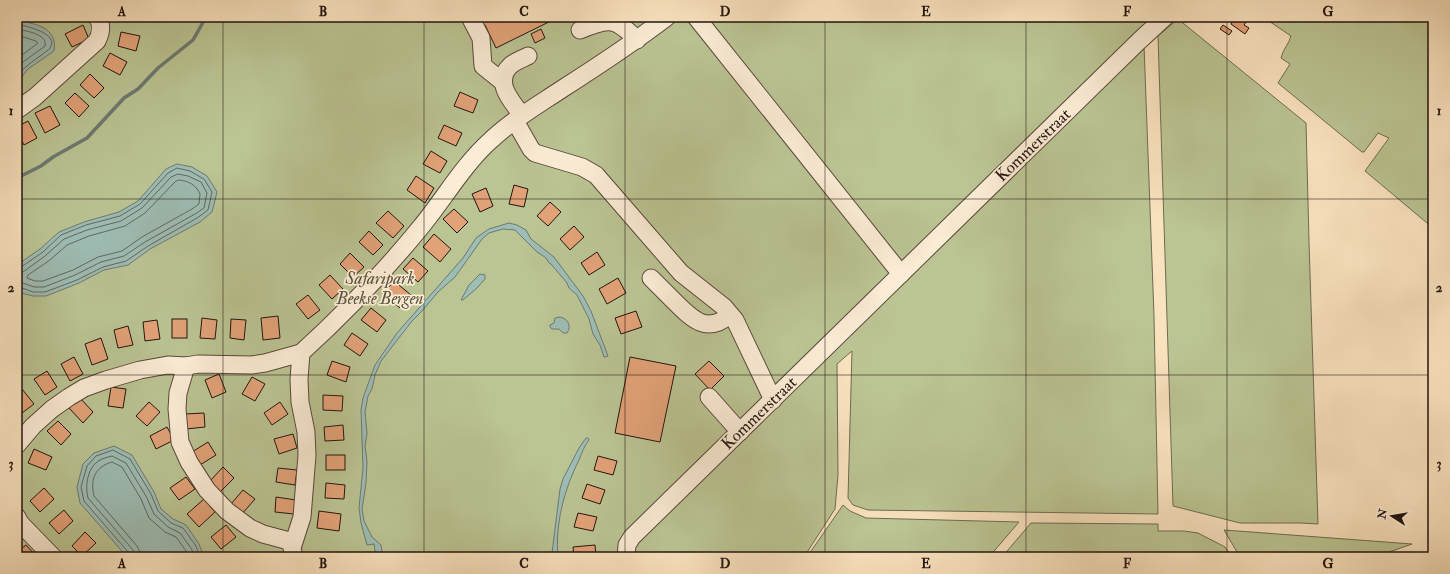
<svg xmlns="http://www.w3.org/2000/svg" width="1450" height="574" font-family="'IM FELL Double Pica',serif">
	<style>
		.green { fill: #bbc493; stroke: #6e6c51 }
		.water { fill: #9ebdb4; stroke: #6c7972 }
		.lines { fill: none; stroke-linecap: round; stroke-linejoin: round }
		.shore { stroke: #606862; stroke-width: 1 }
		.stream { stroke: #6c7972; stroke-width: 3.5 }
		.building { fill: #e2a278; stroke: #22140f }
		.minor-casing { stroke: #58483b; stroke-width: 19 }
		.minor { stroke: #fbecd5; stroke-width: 17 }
		.grid { fill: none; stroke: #22140f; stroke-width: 1; stroke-opacity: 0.55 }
		.labels { text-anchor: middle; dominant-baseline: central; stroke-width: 3.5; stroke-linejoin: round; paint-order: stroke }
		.street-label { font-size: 17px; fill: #22140f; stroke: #fbecd5 }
		.park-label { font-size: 17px; font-style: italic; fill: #58523d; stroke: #fbecd5 }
		.neatline { fill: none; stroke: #22140f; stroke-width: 1.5 }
		.grid-label { font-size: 13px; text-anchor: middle; font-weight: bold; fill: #22140f }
	</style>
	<rect width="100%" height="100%" fill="#f9e2be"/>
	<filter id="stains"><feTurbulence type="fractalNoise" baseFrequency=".005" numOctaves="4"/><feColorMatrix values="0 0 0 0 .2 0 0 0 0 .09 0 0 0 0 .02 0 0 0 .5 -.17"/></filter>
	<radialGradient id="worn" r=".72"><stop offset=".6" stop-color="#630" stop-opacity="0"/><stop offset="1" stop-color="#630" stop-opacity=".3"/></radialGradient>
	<g class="green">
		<path d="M17 17H1160L1144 45 1154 316 1158 514 868 510 853 505 848 498 852 351 837 364 838 475 835 509 804 557H17Z"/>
		<path d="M1263 17H1433V228L1365 171 1389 138 1378 133 1364 152H1362L1278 83 1290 64 1281 58C1283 49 1289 44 1291 36Z"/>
		<path d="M1178 19 1306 123 1309 242 1318 524 1301 523H1240L1173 506 1158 36Z"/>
		<path d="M843 505 850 511 866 518 1019 522 989 557H807Z"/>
		<path d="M1031 523 1158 524V531H1184L1198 533 1225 547 1232 557H1002Z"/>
		<path d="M1224 530 1412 544 1375 557H1240Z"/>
	</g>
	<g class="water">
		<path d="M17 20C35 24 58 27 54 51L28 69 17 83Z"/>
		<path d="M177 164 192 167 207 176 217 192 212 212 200 222 150 249 128 265 104 270 79 283 46 296H33L21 293 17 289V265L40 249 59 232 84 222 119 212 138 201 166 169Z"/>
		<path d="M509 223 517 225 526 230 531 239 554 257 583 296 591 311 608 356 604 357 600 345 593 334 589 319 577 295 569 288 567 283 551 264 549 263 546 258 536 251 515 230 503 229 489 233 482 239 455 277 438 292 422 311 412 321 381 361 375 375 372 389 368 396 365 412 367 433 365 446 367 461 366 483 362 509 364 521 372 537 381 545 383 557H376L374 544 367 545 361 523 359 508 363 468 361 410 363 398 375 365 397 333 463 258 476 238 489 229Z"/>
		<path d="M480 274 485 275V279L477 288 463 300H461L469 285Z"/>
		<path d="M560 317C568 319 572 326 567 333H563L559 329H552L550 327V325L554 323 555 318Z"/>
		<path d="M586 438H588L589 440C584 446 582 453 579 460 564 490 555 524 558 557H553L552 553 560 489 563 479 579 448Z"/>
		<path d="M114 446 132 455 154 492 161 509 173 519 186 525 199 544 204 557H127L80 503 77 487 83 464 94 453Z"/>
	</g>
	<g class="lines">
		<g class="shore">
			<path d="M17 24C25 26 60 33 50 48 49 50 45 52 43 54 33 61 24 67 17 76"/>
			<path d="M17 29C26 31 48 34 45 46L23 62 17 68"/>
			<path d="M17 35 36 41 38 43 17 59"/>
			<path d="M179 180C189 181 196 185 200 194L199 204 192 209 142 237 122 251 98 257 73 270 43 281H35L27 278 28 275 50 260 67 245 89 236 125 226 145 213 175 182Z"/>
			<path d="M17 268 21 267 43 252 61 235 86 225 120 216 140 204 168 173 177 168 190 171 204 179 212 192 208 210 197 218 148 246 126 261 103 267 77 280 45 292H33L17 286"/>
			<path d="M17 273 23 272 45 256 64 239 87 230 121 221 142 208 171 177 178 174 188 176 201 182 207 193 204 208 195 214 145 242 124 256 101 262 75 275 44 287H34L17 281"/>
			<path d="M130 557 129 553 84 501 81 487 87 466 96 456 113 450 130 459 151 494 158 511 171 523 183 528 196 546 200 557"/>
			<path d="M135 557 133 550 88 498C85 486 87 467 100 460 104 458 108 457 112 456L126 463 146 496 154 514 168 527 180 533 191 548 195 557"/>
			<path d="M141 557 140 552 137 546 94 496C90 479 95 467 112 462L122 467 141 499 149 518 165 532 176 537 186 551 188 557"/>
		</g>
		<path class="stream" d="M17 178 41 166 53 157 87 138 124 98 138 89 158 68 193 40 206 17"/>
	</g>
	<g class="building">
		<path d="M474 17H559L496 48 485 25 479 27Z"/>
		<path d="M1235 17H1250L1244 25 1249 28 1245 34 1231 24Z"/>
		<path d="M83 25 89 39 72 47 65 34Z"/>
		<path d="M1223 25 1232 31 1229 35 1220 29Z"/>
		<path d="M541 29 545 38 535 43 531 34Z"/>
		<path d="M121 32 140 36 136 51 118 46Z"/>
		<path d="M110 53 127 62 120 75 103 66Z"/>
		<path d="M90 74 104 88 94 98 80 85Z"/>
		<path d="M460 92 478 100 473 113 454 106Z"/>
		<path d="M75 93 89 106 79 117 65 103Z"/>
		<path d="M50 106 60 125 45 133 35 113Z"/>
		<path d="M28 121 37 138 24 145 17 132V127Z"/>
		<path d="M444 125 462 133 456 146 438 138Z"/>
		<path d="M431 151 447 161 440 173 423 164Z"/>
		<path d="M416 176 434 188 425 203 407 190Z"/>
		<path d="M514 185 528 189 524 207 509 204Z"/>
		<path d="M486 188 493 206 480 212 472 194Z"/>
		<path d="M550 202 561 212 548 226 537 216Z"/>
		<path d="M454 209 468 222 457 233 443 219Z"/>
		<path d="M388 211 404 226 393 238 376 223Z"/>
		<path d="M574 226 584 237 570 250 560 239Z"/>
		<path d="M369 231 383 245 373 255 359 242Z"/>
		<path d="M434 234 451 249 440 262 423 247Z"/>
		<path d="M597 252 605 265 589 275 581 263Z"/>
		<path d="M350 253 364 267 353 277 340 264Z"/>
		<path d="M413 258 428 271 418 282 403 269Z"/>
		<path d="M330 275 343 289 332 299 319 285Z"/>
		<path d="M618 278 626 293 607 304 599 289Z"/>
		<path d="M394 281 411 295 400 308 383 294Z"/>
		<path d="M308 295 320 310 308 319 296 304Z"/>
		<path d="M371 308 386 320 377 332 361 320Z"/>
		<path d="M636 311 642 327 621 334 615 318Z"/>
		<path d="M278 316 280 338 263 340 261 318Z"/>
		<path d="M202 318 217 320 215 339 200 338Z"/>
		<rect x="172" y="319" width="15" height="19"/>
		<path d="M231 319 246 320 244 340 230 338Z"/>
		<path d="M157 320 160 339 145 341 143 322Z"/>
		<path d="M128 326 133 345 118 348 114 330Z"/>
		<path d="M352 333 368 344 360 356 344 345Z"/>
		<path d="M101 338 108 359 92 365 85 344Z"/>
		<path d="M74 357 83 374 70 381 61 364Z"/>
		<path d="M630 357 676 366 660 442 615 433Z"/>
		<path d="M332 361 350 367 346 382 327 375Z"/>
		<path d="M709 361 724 376 710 390 695 374Z"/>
		<path d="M47 371 57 387 45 395 34 379Z"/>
		<path d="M219 374 226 392 212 398 205 380Z"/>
		<path d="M252 377 265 384 255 401 242 394Z"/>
		<path d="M111 387 126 389 123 408 108 406Z"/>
		<path d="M22 389 34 404 22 413 17 407V393Z"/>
		<path d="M323 395 343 396 342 411 323 410Z"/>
		<path d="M80 398 93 412 83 423 69 408Z"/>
		<path d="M149 402 160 412 147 426 136 416Z"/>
		<path d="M280 402 288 414 272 425 264 413Z"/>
		<path d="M204 413 205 427 186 429 185 414Z"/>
		<path d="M58 421 71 434 61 445 47 431Z"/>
		<path d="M343 425 344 440 325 441 324 427Z"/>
		<path d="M167 427 174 440 156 449 150 436Z"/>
		<path d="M293 434 297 448 279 454 274 439Z"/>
		<path d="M208 442 216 455 200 465 192 452Z"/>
		<path d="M34 449 52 457 46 470 28 463Z"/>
		<rect x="326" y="455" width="19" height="15"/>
		<path d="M598 456 617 461 613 475 594 470Z"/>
		<path d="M223 467 234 478 220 492 210 481Z"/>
		<path d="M278 468 297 470 295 485 276 482Z"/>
		<path d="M186 477 195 489 179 500 170 488Z"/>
		<path d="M326 483 345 485 344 499 325 498Z"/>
		<path d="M587 484 605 490 600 504 582 498Z"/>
		<path d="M44 488 54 499 40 512 30 501Z"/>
		<path d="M243 490 255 499 242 514 231 504Z"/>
		<path d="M276 497 296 500 294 514 275 512Z"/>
		<path d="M204 499 215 512 199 527 187 514Z"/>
		<path d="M64 510 73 521 59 534 49 523Z"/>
		<path d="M319 511 341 514 339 531 317 528Z"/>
		<path d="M578 513 597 517 593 531 574 527Z"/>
		<path d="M226 525 236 537 221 549 211 537Z"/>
		<path d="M85 532 96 543 82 556 72 546Z"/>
		<path d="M26 545 36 556 35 557H17V552Z"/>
		<path d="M595 545 596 557H574L573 547Z"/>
	</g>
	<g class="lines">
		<g class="minor-casing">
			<g id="minor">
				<path d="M470 17 481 38 483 66 503 82"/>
				<path d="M696 17 901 274"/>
				<path d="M580 30C608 18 615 17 637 40"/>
				<path d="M17 110 35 97 97 41C101 33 103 25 97 17"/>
				<path d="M522 115C511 101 493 81 511 65 516 61 522 59 528 56"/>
				<path d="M515 121 531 149 535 153 582 167 596 175 681 273 724 307 735 320 773 400"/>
				<path d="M651 278C659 286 667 294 675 302 693 320 707 334 730 315"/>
				<path d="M301 353C344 314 384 272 420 228 444 199 463 165 491 140 512 120 538 105 562 89 598 66 633 43 667 17"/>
				<path d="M186 366 178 393 177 409 180 442 189 462 207 490 227 511 250 528 263 534 293 542"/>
				<path d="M709 397 740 432"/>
				<path d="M17 445 33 426 52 409 69 397 84 388 106 380 140 370 168 365 186 366 198 364 252 365 265 363 301 353 299 379 300 402 306 432 307 455 302 517 292 548 294 557"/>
				<path d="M17 517 20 523 53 557"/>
				<path d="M626 557 627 545 632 537 1139 41 1165 17"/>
			</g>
		</g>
		<use href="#minor" class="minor"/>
	</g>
	<path class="grid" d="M223 17V557M424 17V557M625 17V557M825 17V557M1026 17V557M1227 17V557M17 199H1433M17 375H1433"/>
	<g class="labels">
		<g class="street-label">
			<text transform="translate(1033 145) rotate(-44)">Kommerstraat</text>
			<text transform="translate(759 413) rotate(-44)">Kommerstraat</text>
		</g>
		<g class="park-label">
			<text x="380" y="278">Safaripark<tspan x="380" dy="20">Beekse Bergen</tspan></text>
		</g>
	</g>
	<rect width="1450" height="574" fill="none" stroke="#f9e2be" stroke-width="44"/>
	<g transform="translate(1392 516) rotate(282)" stroke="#fbecd5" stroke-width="3" paint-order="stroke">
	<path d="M0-3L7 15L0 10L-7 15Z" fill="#22140f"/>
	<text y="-6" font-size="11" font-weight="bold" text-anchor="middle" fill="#22140f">N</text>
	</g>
	<rect x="22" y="22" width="1406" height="530" class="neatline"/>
	<g class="grid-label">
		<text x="122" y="16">A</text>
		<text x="323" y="16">B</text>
		<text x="524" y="16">C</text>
		<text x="725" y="16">D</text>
		<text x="926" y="16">E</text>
		<text x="1127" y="16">F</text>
		<text x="1328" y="16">G</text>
		<text x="11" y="115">1</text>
		<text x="1439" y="115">1</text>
		<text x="11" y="292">2</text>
		<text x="1439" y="292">2</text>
		<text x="11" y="468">3</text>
		<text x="1439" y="468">3</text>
		<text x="122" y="568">A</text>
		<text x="323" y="568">B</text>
		<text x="524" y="568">C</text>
		<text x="725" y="568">D</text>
		<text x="926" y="568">E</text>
		<text x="1127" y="568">F</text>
		<text x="1328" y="568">G</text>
	</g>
	<rect width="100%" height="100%" filter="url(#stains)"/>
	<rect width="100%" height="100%" fill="url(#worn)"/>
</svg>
